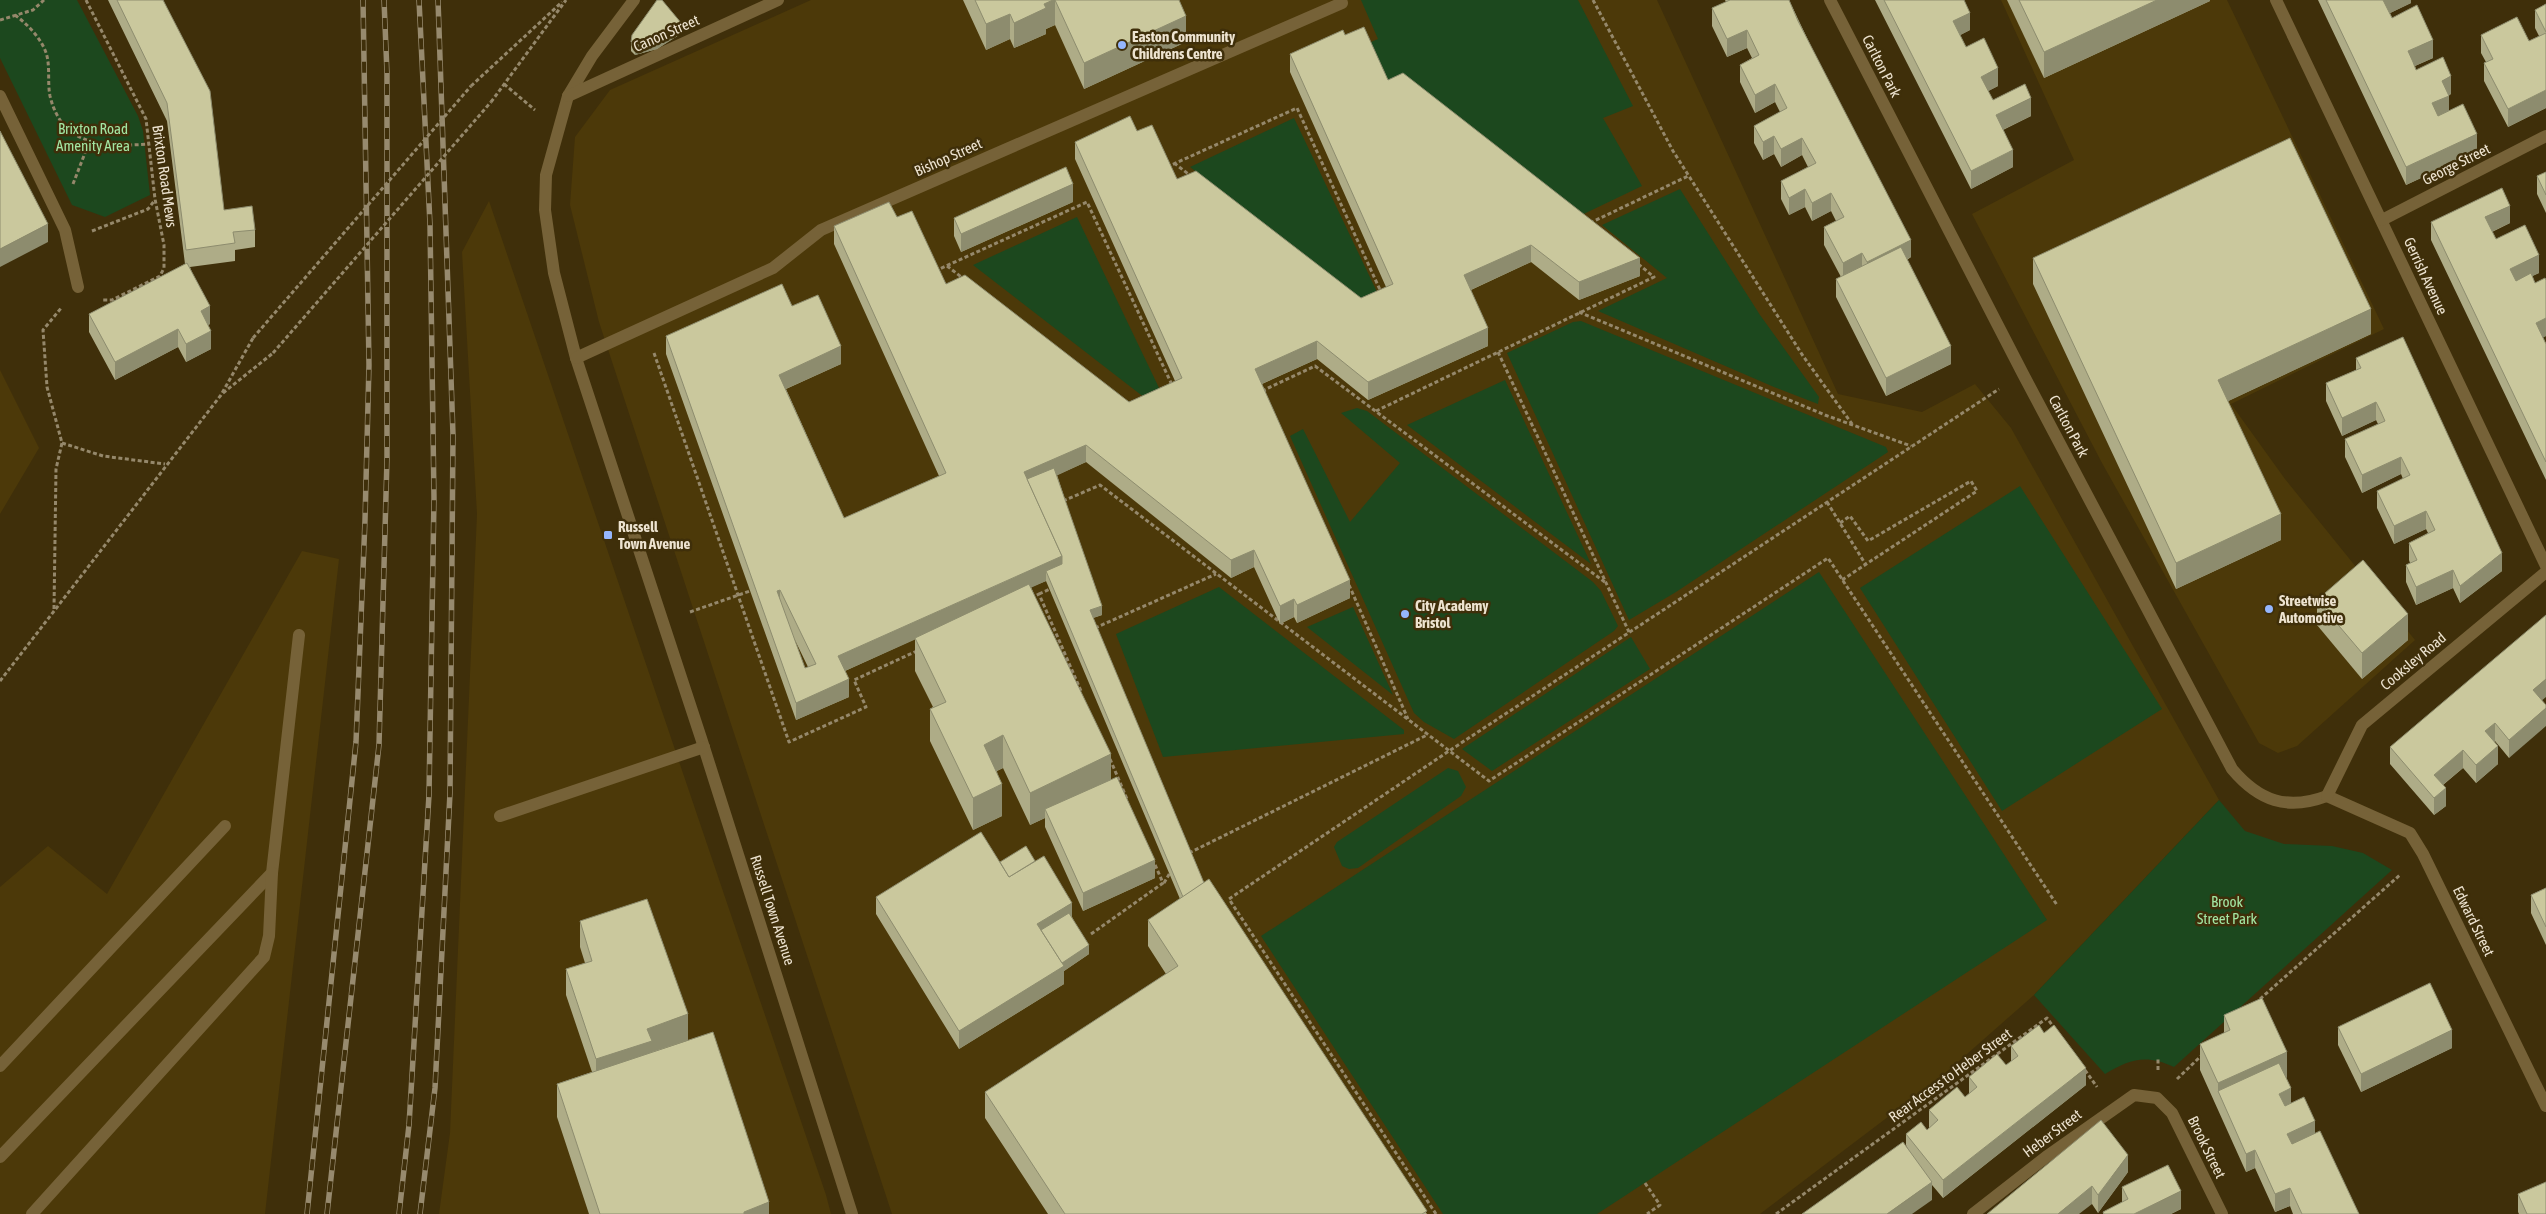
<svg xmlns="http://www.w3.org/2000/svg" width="2546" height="1214" font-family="'Asap Condensed',sans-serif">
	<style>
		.built { fill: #4c3909 }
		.green { fill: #1c481e }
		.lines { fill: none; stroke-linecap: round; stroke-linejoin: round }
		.path { stroke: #95886b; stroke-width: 3; stroke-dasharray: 4 2.5; stroke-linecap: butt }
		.minor { stroke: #766238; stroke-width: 12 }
		.rail-casing { stroke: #978a6e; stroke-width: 5.5 }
		.rail { stroke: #3f2f0a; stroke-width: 4; stroke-dasharray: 11; stroke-linecap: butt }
		.path-bridge { stroke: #95886b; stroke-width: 3; stroke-dasharray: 4 2.5; stroke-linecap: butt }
		.wall { fill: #aeac87; fill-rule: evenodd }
		.shaded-wall { fill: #8d8c6e }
		.building { fill: #cac89d; stroke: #8d8c6e; fill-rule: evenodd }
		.poi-dot { fill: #95b6fd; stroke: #3f2f0a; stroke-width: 2 }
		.labels { text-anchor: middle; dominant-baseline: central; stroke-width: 5; stroke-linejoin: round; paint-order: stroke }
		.street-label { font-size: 15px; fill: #ede3d0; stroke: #3f2f0a }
		.poi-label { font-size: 15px; font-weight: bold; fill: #ede3d0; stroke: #3f2f0a; text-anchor: start }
		.park-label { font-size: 15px; fill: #a2e6a3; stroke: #3f2f0a }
	</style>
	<rect width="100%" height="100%" fill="#3f2f0a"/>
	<g class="built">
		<path d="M811 0H1657L1838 394 1922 412 1975 384 2011 428 2219 800 2034 995 1942 1076 1760 1214H892L599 322 570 205 575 137 610 90Z"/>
		<path d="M2001 0H2227L2384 329 2231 404 2285 479 2415 640 2297 746 2278 753 2259 743 2102 463 1972 214 2074 160Z"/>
		<path d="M489 201 826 1195 831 1214H439L450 1133 477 514 462 252Z"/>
		<path d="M0 370 39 448 0 514Z"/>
		<path d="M302 551 339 559 265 1214H0V887L48 846 107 894Z"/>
	</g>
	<g class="green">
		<path d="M0 0H77L138 116 143 131 150 195 105 217 72 205 0 58Z"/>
		<path d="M1361 0H1578L1633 106 1603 118 1642 186 1569 221 1388 98 1364 45 1378 39Z"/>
		<path d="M1294 118 1378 294 1362 300 1190 167Z"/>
		<path d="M1680 189 1760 315 1819 397 1818 404 1774 387 1598 311 1667 278 1602 225Z"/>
		<path d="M1077 217 1161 392 1145 398 973 265Z"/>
		<path d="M1581 321 1886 447 1888 452 1676 592 1629 620 1507 353 1573 322Z"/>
		<path d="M1505 380 1591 564 1407 425Z"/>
		<path d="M1357 408 1367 411 1593 582 1601 591 1618 626 1614 631 1454 739 1424 722 1414 713 1290 436 1303 429 1350 522 1400 463 1341 413Z"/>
		<path d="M2020 486 2162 709 2002 811 1860 588Z"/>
		<path d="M1819 572 2047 920 1597 1214H1443L1261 936Z"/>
		<path d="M1219 587 1404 730V734L1163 757 1116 634Z"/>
		<path d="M1353 607 1393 695 1307 627Z"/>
		<path d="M1631 637 1650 669 1492 771 1462 749Z"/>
		<path d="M1448 768 1458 771 1466 787 1461 796 1358 868 1349 869 1342 866 1334 847 1337 842Z"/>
		<path d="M2219 800 2245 831 2284 844 2332 846 2363 853 2392 870 2174 1067C2146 1054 2130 1059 2105 1074L2034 995Z"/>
	</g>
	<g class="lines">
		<g class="path">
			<path d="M86 0 146 119 155 199 164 245V268L160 276 112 300H103"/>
			<path d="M1593 0 1673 151 1803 356 1852 424"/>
			<path d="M15 15C27 24 39 36 45 50 51 64 47 81 50 96 62 147 105 147 149 144"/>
			<path d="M0 20 33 10 44 0"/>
			<path d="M504 84 535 110"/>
			<path d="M471 86 562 2"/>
			<path d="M491 102 566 0"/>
			<path d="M1174 163 1191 176"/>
			<path d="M1167 167 1297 108 1381 292"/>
			<path d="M73 184 85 153 86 140"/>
			<path d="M1590 223 1688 176"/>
			<path d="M92 231 148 209 155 200"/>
			<path d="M947 266 964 279"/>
			<path d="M935 271 1087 202 1172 385"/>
			<path d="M1579 312 1825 415 1911 446"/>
			<path d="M1498 352 1629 632"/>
			<path d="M654 353 789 742 866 707 854 680 919 650"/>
			<path d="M1265 392 1264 390 1315 366 1606 583"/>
			<path d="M223 393 273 353"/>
			<path d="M1376 411 1654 277 1637 263"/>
			<path d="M62 443 103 456 165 464"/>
			<path d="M1063 501 1100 485 1489 781 1828 558 2057 905"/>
			<path d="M1827 502 1866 565"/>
			<path d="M1840 523 1850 516 1868 541 1971 481 1977 491 1842 580"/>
			<path d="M1349 585 1408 719"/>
			<path d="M1039 594 1052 588"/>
			<path d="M1031 598 1039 594 1081 691"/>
			<path d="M54 609 56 469 62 443 47 387 43 330 62 307"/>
			<path d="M690 612 750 591"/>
			<path d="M1095 628 1216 574"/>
			<path d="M0 681 221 395 253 338"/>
			<path d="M1110 759 1127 799"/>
			<path d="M1189 853 1427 735"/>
			<path d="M1164 883 1171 871"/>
			<path d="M1091 934 1163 883 1153 860"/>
			<path d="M2260 999 2401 874"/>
			<path d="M2085 1070 2097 1087"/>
			<path d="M2158 1070V1059"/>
			<path d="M2177 1079 2201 1056"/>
			<path d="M1645 1183 1660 1205 1647 1214"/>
			<path d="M1436 1214 1229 899 1449 751 1999 389"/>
			<path d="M1776 1214 2047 1018 2055 1029"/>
		</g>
		<g class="minor">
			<path d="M634 0 592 56 568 96 546 175 545 210 554 273 576 358 701 738 852 1214"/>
			<path d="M1830 0 2023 374 2232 769C2259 801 2287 811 2327 796"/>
			<path d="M2276 0 2546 566"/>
			<path d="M0 96 65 230 78 287"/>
			<path d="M568 96 778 0"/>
			<path d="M2382 220 2546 136"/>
			<path d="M576 358 773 268 821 230 1342 3"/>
			<path d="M2327 796 2410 833 2423 854 2546 1106"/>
			<path d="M2327 796 2362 725 2546 572"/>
			<path d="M500 816 704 747"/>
			<path d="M0 1066 225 826"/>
			<path d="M0 1157 272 873 299 635"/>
			<path d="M32 1214 264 957 269 936 272 873"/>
			<path d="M1973 1214 2046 1157 2134 1095 2157 1098 2172 1113 2222 1214"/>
		</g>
		<g class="rail-casing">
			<g id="rail">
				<path d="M307 1214 356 742 365 520 369 365 363 0"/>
				<path d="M327 1214 379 745 387 459V73L384 0"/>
				<path d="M399 1214 409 1125 429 795 434 498 430 224 419 0"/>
				<path d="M420 1214 435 1088 450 793 453 435 438 0"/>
			</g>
		</g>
		<use href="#rail" class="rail"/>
		<g class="path-bridge">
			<path d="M253 338 471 86"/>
			<path d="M273 353 491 102"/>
		</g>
	</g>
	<g class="wall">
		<path d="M108 0H163L224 210 255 230V247L235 250V261L190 267 210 324 208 325 211 349 186 362 178 347 115 380 89 332V314L185 264 167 121Z"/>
		<path d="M963 0H1179L1186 42 1084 89 1055 25 1046 29V34L1014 48 1010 39 986 50Z"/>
		<path d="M1725 0H1789L1911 257 1907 260 1951 364 1886 396 1836 297V279L1841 277 1824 245V227L1836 221 1831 211 1812 221 1805 207 1789 215 1781 199V181L1808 167 1802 155 1781 167 1774 154 1763 160 1754 143V126L1780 112 1775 102 1755 113 1740 82V65L1752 58 1747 48 1727 57 1712 26V8L1726 2Z"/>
		<path d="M1875 0H1964L1970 30 1960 35 1966 47 1998 86 1988 91 1993 100 2031 116 2003 130 2013 167 1971 189Z"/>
		<path d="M2007 0H2210V1L2044 78Z"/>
		<path d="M2318 0H2411V3L2390 13 2392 18 2433 58 2415 66 2416 70 2451 94 2449 95V111L2477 152 2406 185Z"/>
		<path d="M2546 4V108L2508 127 2484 81V63L2486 62 2481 53V35L2529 41 2539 36 2535 28V10Z"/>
		<path d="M682 33 657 49 635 55 631 51V42Z"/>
		<path d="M1345 35 1388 80 1640 276 1579 300 1531 262 1471 290 1488 346 1368 400 1317 359 1262 384 1350 598 1297 623 1294 617 1280 624 1254 567 1231 578 1086 462 1057 475 1102 615 1093 618 1204 883 1427 1214H1048L985 1118V1092L1166 974 1148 946V920L1180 899 1046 581 1031 587 1111 780 1155 878 1083 911 1045 827V818L1030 825 1003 768 997 771 1002 816 973 830 930 741V709L933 707 915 671V639L845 671 849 697 796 720 666 354V336L792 306 841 364 786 389 844 518 939 476 834 244V226L897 217 946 284 1129 402 1175 381 1075 159V142L1137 131 1177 179 1361 298 1386 287 1290 72V54ZM792 634 808 667 805 668Z"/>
		<path d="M2546 172V213L2537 194V176Z"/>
		<path d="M1073 202 961 252 954 236V218Z"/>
		<path d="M2431 222 2510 223 2492 232 2496 239 2539 273 2532 276 2535 283 2546 280V336L2543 337 2546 344V480L2431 240Z"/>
		<path d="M2033 258 2371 334 2228 401 2281 540 2176 589 2033 284Z"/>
		<path d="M2356 358 2502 571 2460 603 2453 588 2416 605 2406 582V565L2410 563 2409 560V543L2428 533 2426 529 2394 544 2377 508V491L2403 479 2401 474 2362 493 2345 457V439L2378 424 2376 420 2342 436 2326 401V383L2356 370Z"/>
		<path d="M2317 600 2408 640 2362 679 2317 625Z"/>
		<path d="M2542 700 2509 758 2495 741 2494 742 2498 764 2476 783 2463 768 2443 785 2446 806 2434 815 2390 764V747Z"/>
		<path d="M1035 861 1072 917 1089 954 1064 971V984L959 1049 876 914V897L1000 862Z"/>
		<path d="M2546 888V945L2531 913V895Z"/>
		<path d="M580 921 688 1040 654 1052 769 1214H589L557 1117V1084L592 1072 566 995V969L585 963 580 947Z"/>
		<path d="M2224 1015 2287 1077 2286 1078 2291 1103 2315 1133 2359 1214H2293L2290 1206 2275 1212 2255 1168 2246 1172 2200 1070V1044L2224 1033Z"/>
		<path d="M2338 1027 2452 1048 2361 1092 2338 1045Z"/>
		<path d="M2011 1046 2086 1085 1943 1198 1932 1185V1200L1906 1145V1134L1927 1130 1929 1128V1110L1965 1097 1969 1094V1077L2006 1065 2011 1062Z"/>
		<path d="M2128 1172 2098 1213 2092 1204 1987 1214Z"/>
		<path d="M2122 1187 2181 1209 2171 1214H2103V1212L2122 1202Z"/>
		<path d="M2518 1194 2546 1214H2519L2518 1212Z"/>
	</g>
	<g class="shaded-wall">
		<path d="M1053 0H1055V25L1046 29V34L1014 48V23L1044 4Z"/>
		<path d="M2157 0H2210V1L2044 78V52Z"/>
		<path d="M2382 0H2411V3L2382 17Z"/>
		<path d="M1970 13V30L1953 39V21Z"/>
		<path d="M1010 14V39L986 50V24Z"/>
		<path d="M1186 16V42L1084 89V63Z"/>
		<path d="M682 24V33L657 49 635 55V46Z"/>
		<path d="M1747 30V48L1727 57V39Z"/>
		<path d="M2433 40V58L2408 69V51Z"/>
		<path d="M1998 68V86L1981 95V77Z"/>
		<path d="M2451 76V94L2442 99V81Z"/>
		<path d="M1775 84V102L1755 113V95Z"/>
		<path d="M2546 90V108L2508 127V109Z"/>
		<path d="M2449 96V114L2432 121V103Z"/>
		<path d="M2031 98V116L1996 133V115Z"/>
		<path d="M2477 134V152L2406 185V167Z"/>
		<path d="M1774 136V154L1763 160V142Z"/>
		<path d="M1802 138V155L1781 167V149Z"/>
		<path d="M2013 150V167L1971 189V171Z"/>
		<path d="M1073 184V202L961 252V234Z"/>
		<path d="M1805 189V207L1789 215V198Z"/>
		<path d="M1831 193V211L1812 221V203Z"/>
		<path d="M2510 206V223L2485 235V217Z"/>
		<path d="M48 224V242L0 267V249Z"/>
		<path d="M1911 240V257L1867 280V262Z"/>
		<path d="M1531 245V262L1464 293V275Z"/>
		<path d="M1862 253V271L1843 281V263Z"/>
		<path d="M2539 255V273L2510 287V269Z"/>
		<path d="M1640 258V276L1579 300V282Z"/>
		<path d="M210 306V324L201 329V311Z"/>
		<path d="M2371 309V334L2218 406V380Z"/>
		<path d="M2546 318V336L2536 341V323Z"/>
		<path d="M1488 328V346L1368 400V382Z"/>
		<path d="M178 329V347L115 380V362Z"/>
		<path d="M211 331V349L186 362V344Z"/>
		<path d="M1317 341V359L1255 387V369Z"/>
		<path d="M841 346V364L779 392V375Z"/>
		<path d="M1951 346V364L1886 396V378Z"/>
		<path d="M2376 402V420L2342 436V418Z"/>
		<path d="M1086 445V462L1028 489 1024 472Z"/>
		<path d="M2401 457V474L2362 493V475Z"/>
		<path d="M2426 511V529L2394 544V526Z"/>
		<path d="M2281 514V540L2176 589V563Z"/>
		<path d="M1254 550V567L1231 578V560Z"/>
		<path d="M2502 553V571L2460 603V586Z"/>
		<path d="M1062 556V573L1046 571V581L838 674V656Z"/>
		<path d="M2453 570V588L2416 605V587Z"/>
		<path d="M1350 580V598L1297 623V605Z"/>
		<path d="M780 590V608L777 591Z"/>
		<path d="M1294 599V617L1280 624V606Z"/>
		<path d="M1102 606V615L1090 619V610Z"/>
		<path d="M2408 614V640L2362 679V653Z"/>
		<path d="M849 679V697L796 720V703Z"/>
		<path d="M2546 679V697L2533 708V690Z"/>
		<path d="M2546 708V726L2509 758V740Z"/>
		<path d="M2495 723V741L2485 749V731Z"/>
		<path d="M1003 735V768L984 777V745Z"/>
		<path d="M2498 746V764L2476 783V765Z"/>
		<path d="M2463 750V768L2434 792V775Z"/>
		<path d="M1111 754V786L1045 809V818L1030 825V793Z"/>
		<path d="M1002 784V816L973 830V798Z"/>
		<path d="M2446 788V806L2434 815V798Z"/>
		<path d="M1155 860V878L1083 911V893Z"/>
		<path d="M1072 903V921L1041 939 1037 924Z"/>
		<path d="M1089 945V954L1064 971V984L959 1049V1031Z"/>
		<path d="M688 1014V1040L652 1052 596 1084V1059L647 1029Z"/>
		<path d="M2452 1030V1048L2361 1092V1074Z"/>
		<path d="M2287 1052V1077L2225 1106 2218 1091V1083Z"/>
		<path d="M2086 1068V1085L1943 1198V1180Z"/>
		<path d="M2291 1088V1106L2279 1112V1094Z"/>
		<path d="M2315 1121V1139L2287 1152V1134Z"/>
		<path d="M2255 1150V1168L2246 1172V1154Z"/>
		<path d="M2128 1155V1172L2098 1213V1195Z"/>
		<path d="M1932 1182V1200L1912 1214H1887Z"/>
		<path d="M2092 1186V1204L2079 1214H2058Z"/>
		<path d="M2290 1188V1206L2275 1212V1194Z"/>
		<path d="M2181 1191V1209L2171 1214H2134Z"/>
		<path d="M769 1202V1214H744V1212Z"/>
	</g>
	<g class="building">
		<path d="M117 0H163L210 91 224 210 252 206 255 230 233 232 235 243 186 250 167 103Z"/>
		<path d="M657 0H662L682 24 657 40 635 46 631 42 632 35Z"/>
		<path d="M975 0H1053L1044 4 1046 8 1014 23 1010 14 986 24Z"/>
		<path d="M1055 0H1179L1186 16 1084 63Z"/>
		<path d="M1730 0H1789L1798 21 1911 240 1867 262 1862 253 1843 263 1824 227 1844 217 1831 193 1812 203 1805 189 1789 198 1781 181 1816 163 1802 138 1781 149 1774 136 1763 142 1754 126 1787 108 1775 84 1755 95 1740 65 1759 55 1747 30 1727 39 1712 8Z"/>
		<path d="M1884 0H1964L1970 13 1953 21 1966 47 1984 38 1998 68 1981 77 1993 100 2025 84 2031 98 1996 115 2013 150 1971 171Z"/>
		<path d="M2019 0H2157L2044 52Z"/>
		<path d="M2326 0H2383L2392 18 2417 5 2433 40 2408 51 2413 62 2416 70 2443 57 2451 76 2442 81 2449 96 2432 103 2438 116 2463 104 2477 134 2406 167Z"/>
		<path d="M2546 4V32L2535 10Z"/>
		<path d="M2517 17 2529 41 2546 33V90L2508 109 2484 63 2493 59 2481 35Z"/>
		<path d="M1364 27 1388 80 1403 73 1640 258 1579 282 1531 245 1464 275 1488 328 1368 382 1317 341 1255 369 1350 580 1297 605 1294 599 1280 606 1254 550 1231 560 1086 445 1024 472 1062 556 838 656 849 679 796 703 666 336 782 284 792 306 818 295 841 346 779 375 844 518 946 473 834 226 889 202 897 217 912 211 946 284 965 275 1129 402 1182 378 1075 142 1130 116 1137 131 1152 125 1177 179 1196 171 1361 298 1393 284 1290 54 1343 30 1345 35ZM780 590 816 664 805 668 777 591Z"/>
		<path d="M0 131 48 224 0 249Z"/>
		<path d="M2290 138 2371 309 2218 380 2281 514 2176 563 2033 258Z"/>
		<path d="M1066 167 1073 184 961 234 954 218Z"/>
		<path d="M2546 172V195L2537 176Z"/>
		<path d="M2502 188 2510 206 2485 217 2496 239 2525 225 2539 255 2510 269 2516 281 2531 273 2535 283 2545 278 2546 280V318L2536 323 2546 344V462L2431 222Z"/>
		<path d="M1901 247 1951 346 1886 378 1836 279Z"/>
		<path d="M187 263 210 306 201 311 211 331 186 344 178 329 115 362 89 314Z"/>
		<path d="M2403 337 2502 553 2460 586 2453 570 2416 587 2406 565 2417 560 2409 543 2435 530 2426 511 2394 526 2377 491 2410 475 2401 457 2362 475 2345 439 2385 421 2381 412 2376 402 2342 418 2326 383 2361 368 2356 358Z"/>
		<path d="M1054 468 1102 606 1090 610 1204 883 1183 897 1046 571 1062 564V556L1027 479Z"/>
		<path d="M2363 560 2408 614 2362 653 2317 600Z"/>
		<path d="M1029 584 1111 754 1030 793 1003 735 984 745 1002 784 973 798 930 709 946 702 915 638Z"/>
		<path d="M2546 615V679L2533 690 2546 705V708L2509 740 2495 723 2485 731 2498 746 2476 765 2463 750 2434 775 2446 788 2434 798 2390 747Z"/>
		<path d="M1117 777 1155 860 1083 893 1045 809Z"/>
		<path d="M981 832 1009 877 1044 856 1072 903 1037 924 1064 966 959 1031 876 897Z"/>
		<path d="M1026 846 1035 861 1009 877 1000 862Z"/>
		<path d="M1209 879 1427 1211 1422 1214H1065L985 1092 1178 966 1148 920Z"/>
		<path d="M2546 888V927L2531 895Z"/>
		<path d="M647 899 688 1014 647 1029 652 1041 596 1059 566 969 592 961 580 921Z"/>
		<path d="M1069 913 1089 945 1062 963 1041 930Z"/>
		<path d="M2430 983 2452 1030 2361 1074 2338 1027Z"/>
		<path d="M2262 998 2287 1052 2218 1083 2200 1044 2230 1030 2224 1015Z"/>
		<path d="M2039 1025 2044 1033 2054 1025 2086 1068 1943 1180 1906 1134 1921 1122 1927 1130 1938 1120 1929 1110 1957 1087 1965 1097 1977 1087 1969 1077 1997 1054 2006 1065 2018 1056 2011 1046Z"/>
		<path d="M713 1032 769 1202 744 1212V1214H600L557 1084Z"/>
		<path d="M2279 1063 2291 1088 2279 1094 2285 1106 2304 1097 2315 1121 2287 1134 2292 1144 2320 1131 2359 1214H2302L2290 1188 2275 1194 2255 1150 2246 1154 2218 1091Z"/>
		<path d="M2101 1120 2128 1155 2098 1195 2092 1186 2058 1214H1987Z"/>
		<path d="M1903 1142 1932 1182 1887 1214H1802Z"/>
		<path d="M2168 1165 2181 1191 2134 1214H2104L2103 1212 2128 1199 2122 1187Z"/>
		<path d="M2546 1182V1214H2527L2518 1194Z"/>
	</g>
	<g class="poi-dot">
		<circle cx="1122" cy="45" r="5"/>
		<rect x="603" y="530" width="10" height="10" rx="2.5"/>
		<circle cx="2269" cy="609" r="5"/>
		<circle cx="1405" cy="614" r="5"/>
	</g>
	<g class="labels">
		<g class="street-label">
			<text transform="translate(666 33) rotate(-24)">Canon Street</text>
			<text transform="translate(1882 66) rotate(63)">Carlton Park</text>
			<text transform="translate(948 157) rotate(-24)">Bishop Street</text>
			<text transform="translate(2456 164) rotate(-27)">George Street</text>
			<text transform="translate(165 176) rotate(82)">Brixton Road Mews</text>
			<text transform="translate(2426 276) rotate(65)">Gerrish Avenue</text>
			<text transform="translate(2069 426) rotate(62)">Carlton Park</text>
			<text transform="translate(2413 661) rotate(-40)">Cooksley Road</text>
			<text transform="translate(773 910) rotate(72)">Russell Town Avenue</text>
			<text transform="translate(2474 921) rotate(64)">Edward Street</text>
			<text transform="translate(1950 1075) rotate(-36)">Rear Access to Heber Street</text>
			<text transform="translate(2052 1133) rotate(-37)">Heber Street</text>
			<text transform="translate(2207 1147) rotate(64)">Brook Street</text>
		</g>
		<g class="poi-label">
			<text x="1132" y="36">Easton Community<tspan x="1132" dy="17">Childrens Centre</tspan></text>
			<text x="618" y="526">Russell<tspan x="618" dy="17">Town Avenue</tspan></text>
			<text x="2279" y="600">Streetwise<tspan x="2279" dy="17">Automotive</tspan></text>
			<text x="1415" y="605">City Academy<tspan x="1415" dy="17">Bristol</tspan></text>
		</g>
		<g class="park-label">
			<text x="93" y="128">Brixton Road<tspan x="93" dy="17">Amenity Area</tspan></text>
			<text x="2227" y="901">Brook<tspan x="2227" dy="17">Street Park</tspan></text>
		</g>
	</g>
</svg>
